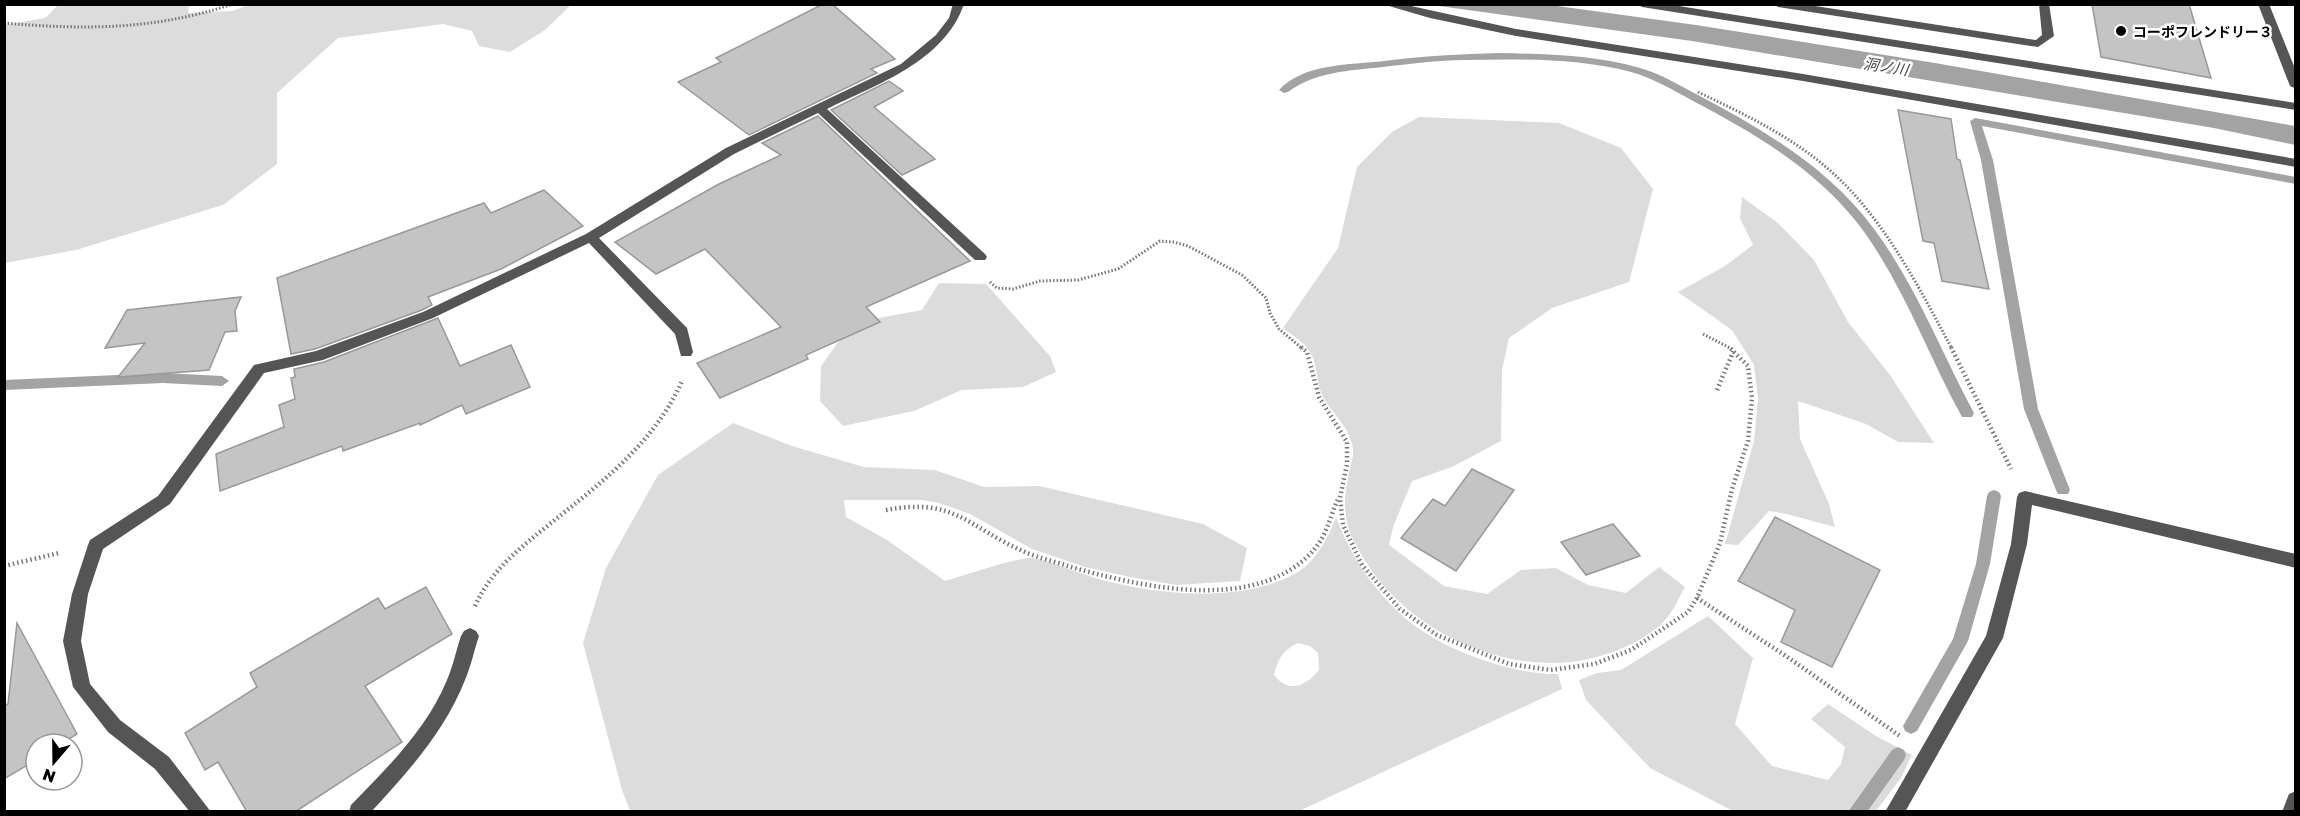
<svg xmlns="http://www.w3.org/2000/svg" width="2300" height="816" font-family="'Golos Text','Noto Sans JP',sans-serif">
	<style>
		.green { fill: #dcdcdc; fill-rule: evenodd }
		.water { fill: #a3a3a3 }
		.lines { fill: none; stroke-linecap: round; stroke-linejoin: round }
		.stream { fill: #a3a3a3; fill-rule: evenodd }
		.building { fill: #c4c4c4; stroke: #999; stroke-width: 1.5 }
		.path-far1 { stroke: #777; stroke-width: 3; stroke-dasharray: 1.5 2; stroke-linecap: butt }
		.path { stroke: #777; stroke-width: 4.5; stroke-dasharray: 1.5 3; stroke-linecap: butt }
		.minor { fill: #555; fill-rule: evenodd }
		.poi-dot { fill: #000; stroke: #fff; stroke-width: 2 }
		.labels { text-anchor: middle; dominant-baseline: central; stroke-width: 5; stroke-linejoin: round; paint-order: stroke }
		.far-poi-label { font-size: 14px; font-weight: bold; fill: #000; stroke: #fff; text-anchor: start }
		.far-water-label { font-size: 15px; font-style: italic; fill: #444; stroke: #fff }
	</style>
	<rect width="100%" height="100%" fill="#fff"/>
	<g class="green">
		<path d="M59 4 189 5 188 13 232 11 251 4 571 5 545 30 510 52 479 46 472 31 443 24 338 38 277 93V164L223 205 76 250 5 263V25L45 18Z"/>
		<path d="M1419 117 1559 123 1621 148 1653 189 1629 282 1552 308 1509 338 1502 370 1501 441 1452 467 1412 481 1393 527 1389 545 1444 586 1487 594 1521 570 1556 568 1588 585 1626 593 1659 567 1685 587C1679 597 1674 610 1666 619 1643 646 1590 663 1555 663 1481 664 1403 623 1364 559 1358 549 1351 538 1348 526 1343 507 1345 492 1349 473 1350 466 1354 457 1353 450 1352 429 1331 413 1322 395 1316 382 1318 364 1310 352 1305 342 1291 335 1283 328L1338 248 1357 167 1392 132Z"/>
		<path d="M1742 197 1778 223 1814 260 1848 322 1890 375 1934 443 1898 442 1866 424 1798 401 1800 439 1829 504 1835 527 1787 514 1769 511 1738 545 1725 544 1754 441 1758 398 1754 365 1732 330 1678 292 1725 266 1753 245 1740 218Z"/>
		<path d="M939 283 986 284 1050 356 1056 372 1023 387 962 390 914 411 843 426 820 401 821 366 852 323 922 310Z"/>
		<path d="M733 423 792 446 864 467 935 470 984 487 1039 486 1203 524 1247 548 1240 581 1176 585 1130 577 1085 567 1032 549 970 514 939 503 922 500H844L846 517 887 540 945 581C959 577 1022 556 1032 558 1056 562 1079 574 1102 580 1161 595 1242 604 1298 572 1316 561 1329 536 1336 517 1351 556 1373 590 1405 618 1440 649 1512 675 1558 674L1562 689 1299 811H630L622 790 583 643 606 568 658 475ZM1298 643 1310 646 1318 653 1319 670C1306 686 1289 694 1274 675 1278 659 1283 650 1298 643Z"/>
		<path d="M1708 616 1753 658 1735 724 1772 766 1828 780 1841 764 1845 747 1811 719 1828 704 1876 736 1912 755 1901 778 1876 811H1733L1650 768 1586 700 1579 680 1597 673 1621 670Z"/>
	</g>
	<path class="water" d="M1432 5H1550L1696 25 1935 63 2295 126V145L2214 128 1692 41Z"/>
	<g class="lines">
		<g class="stream">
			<path d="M1500 53C1547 54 1595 55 1640 68 1661 74 1679 85 1698 95 1764 130 1829 168 1874 229 1916 285 1941 352 1974 413L1972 417H1962C1929 357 1906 292 1867 236 1824 174 1758 135 1693 101 1673 90 1653 78 1631 72 1577 58 1520 59 1464 60 1437 60 1410 64 1383 67 1348 71 1317 71 1288 92L1284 93 1279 90C1304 63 1350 65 1384 61 1423 56 1461 54 1500 53Z"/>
			<path d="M1975 118 2296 177V184L1982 126 1993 160 2038 409 2070 490 2068 494H2058L2056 490 2024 409 1981 160 1970 121Z"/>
			<path d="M163 373 222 376 229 381 222 386 163 383 4 390V380Z"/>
			<path d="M1994 490 1999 492 2001 496 1990 564 1968 641 1917 731 1911 734 1905 731 1903 726 1953 639 1976 564 1987 496 1989 492Z"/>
			<path d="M1898 747 1904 750 1906 755 1904 760 1867 812H1848L1892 750Z"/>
		</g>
	</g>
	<g class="building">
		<path d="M823 4H832L895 59 871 69 877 73 749 135 678 82 721 62 716 58Z"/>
		<path d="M2092 4H2189L2211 78 2101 57Z"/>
		<path d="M889 81 903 91 874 107 935 159 902 175 831 110Z"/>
		<path d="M1898 110 1951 119 1957 159 1960 160 1989 289 1942 281 1934 243 1923 241Z"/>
		<path d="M818 116 970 261 866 307 880 322 806 355 808 359 720 398 697 363 781 327 705 249 656 274 615 242 719 184 781 155 762 143Z"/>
		<path d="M544 190 583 226 501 269 428 297 432 305 422 310 315 349 291 354 277 278 484 203 491 213Z"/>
		<path d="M241 297 235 311 237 331 225 332 209 370 118 377 145 343 105 348 127 310Z"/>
		<path d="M438 318 460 366 511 345 530 387 466 414 462 405 420 425V423L343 451 342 446 220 491 216 454 284 427 279 405 295 399 291 378 295 377 294 369 324 362Z"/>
		<path d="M1472 469 1514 490 1456 571 1401 538 1433 499 1445 506Z"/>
		<path d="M1775 517 1880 570 1832 667 1781 642 1795 610 1738 581Z"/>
		<path d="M1613 524 1640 556 1586 575 1561 542Z"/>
		<path d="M426 587 452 634 365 686 402 742 295 812H247L218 762 205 770 185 733 257 687 250 673 378 598 385 609Z"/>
		<path d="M17 623 77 734 61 744H36V760L4 779V706L8 704Z"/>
	</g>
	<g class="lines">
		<g class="path-far1">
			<path d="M4 23C86 30 154 30 233 4"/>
			<path d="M1698 92C1746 115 1795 138 1835 175 1885 221 1920 289 1952 349"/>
			<path d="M990 282 997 288 1013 289 1040 281 1078 280 1118 269 1160 241 1174 242 1188 246 1242 275 1266 298 1270 313 1279 329 1303 349"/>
			<path d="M1703 334 1732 349"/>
		</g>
		<g class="path">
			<path d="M1301 347 1307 352 1319 397 1347 442V464L1340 498 1343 525 1362 565 1400 609 1437 635 1509 664 1551 670 1594 664 1631 650 1688 612 1697 598 1720 543 1732 489 1748 441 1752 398 1748 366 1729 347"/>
			<path d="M1951 347 2011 469"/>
			<path d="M1717 390 1734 350"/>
			<path d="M886 510C956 497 967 527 1025 552 1038 558 1054 561 1068 566 1137 586 1249 613 1308 556 1328 537 1328 520 1339 497"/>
			<path d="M4 566 59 553"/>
			<path d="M1697 598 1786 656 1900 736"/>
			<path d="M475 606C492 568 524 545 556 519 605 480 656 440 682 381"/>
		</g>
		<g class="minor">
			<path d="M953 4H964C944 62 877 84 827 109L985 254 987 257 985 260H975L818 113 734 154 599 238 687 328 693 352 691 356H681L675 334 589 243 433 318 323 360 264 373 170 504 103 549 88 594 81 641 90 684 120 720 169 757 211 812H190L155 769 108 732 73 687 63 641 72 594 88 545 90 540 158 496 254 365 316 351 423 312 586 234 726 148 901 64 936 35 949 18Z"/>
			<path d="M1382 4H1402L1516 29 1803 74 2296 159V167L1803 81 1516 36 1430 18Z"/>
			<path d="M1637 4H1666L2296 103V110L1642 7Z"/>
			<path d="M1773 4H1802L2036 40 2042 35 2039 4H2049L2054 36 2038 47 1778 7Z"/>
			<path d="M2258 4H2269L2296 71V89L2290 86Z"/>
			<path d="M2025 491 2296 554V568L2032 505 2027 544 2003 638 1905 812H1885L1986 636 2011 544 2017 497 2019 493Z"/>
			<path d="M470 628 476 631 479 636C474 651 471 666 465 680 445 731 408 772 371 812H349L351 805C387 768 427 729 447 680 453 666 456 651 461 636L464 631Z"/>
			<path d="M2296 791V812H2282L2289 794Z"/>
		</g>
	</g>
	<circle class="poi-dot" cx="2121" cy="31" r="6"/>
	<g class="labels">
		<g class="far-poi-label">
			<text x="2133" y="31">コーポフレンドリー３</text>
		</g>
		<g class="far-water-label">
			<text transform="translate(1886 66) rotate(9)">洞ノ川</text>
		</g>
	</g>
	<rect width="2300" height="816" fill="none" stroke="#000000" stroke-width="12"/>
	<g transform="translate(54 762) rotate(200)"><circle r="28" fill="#ffffff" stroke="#999999" stroke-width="1.5"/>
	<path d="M0-4.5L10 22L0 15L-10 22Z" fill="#000000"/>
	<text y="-9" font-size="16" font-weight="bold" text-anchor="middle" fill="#000000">N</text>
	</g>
</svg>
